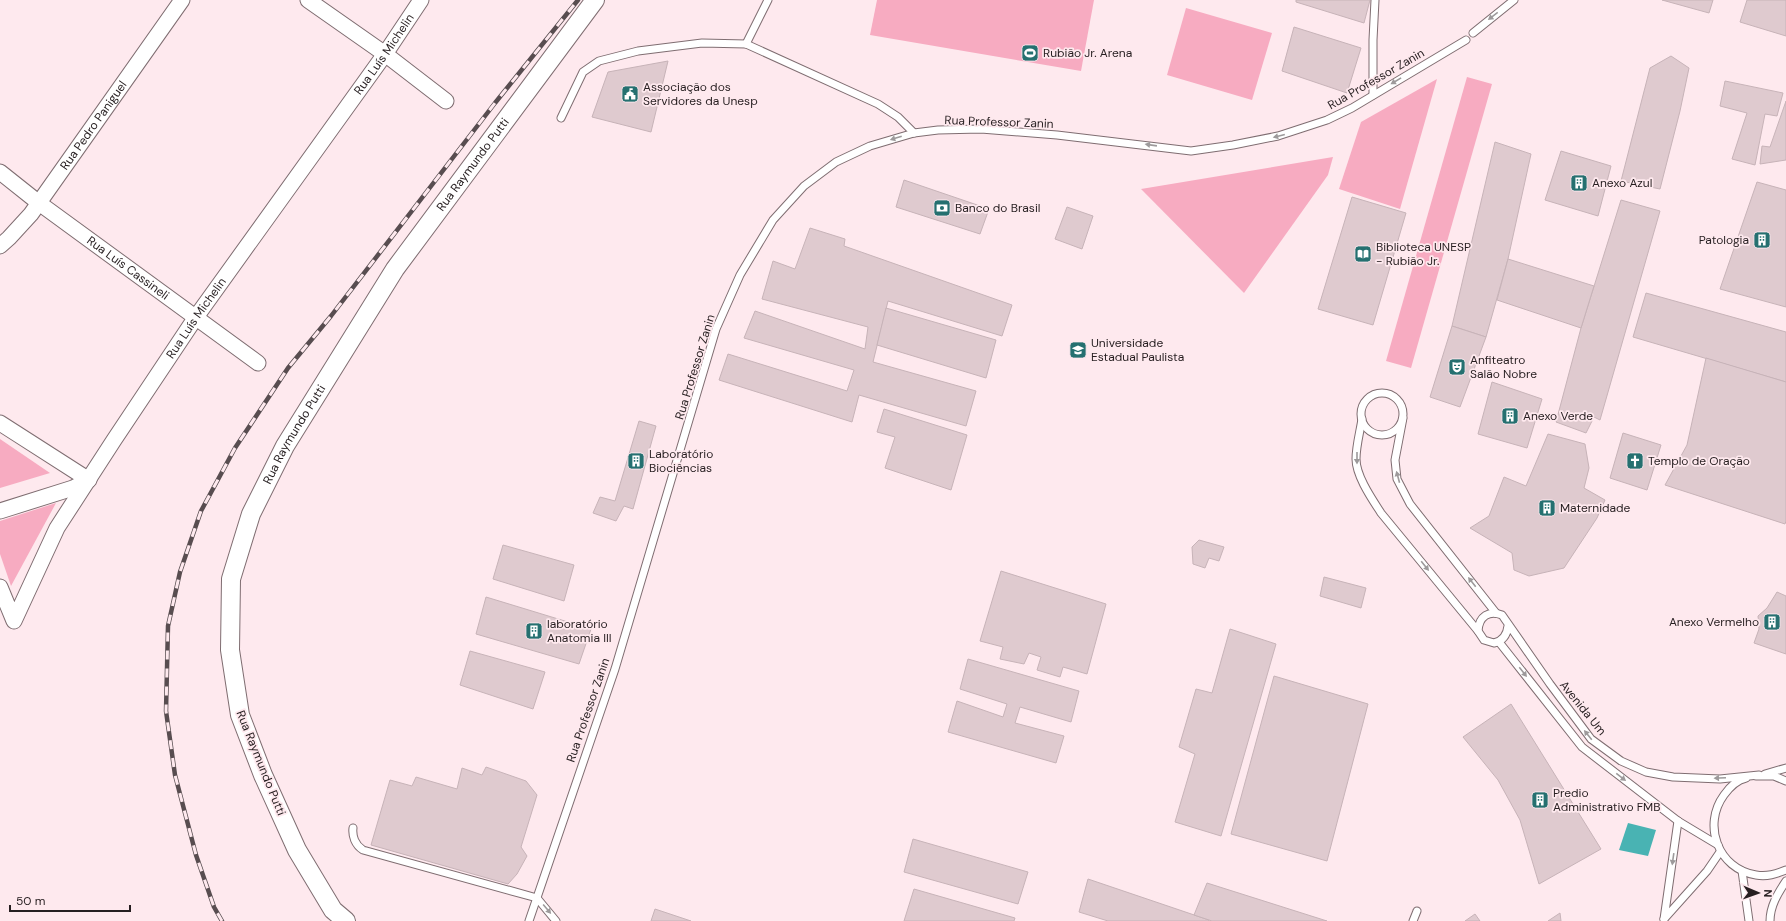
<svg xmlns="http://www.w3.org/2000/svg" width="1786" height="921" font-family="'DM Sans',sans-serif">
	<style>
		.green { fill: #f7abc1 }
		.water { fill: #49b3b3 }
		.building { fill: #dfcacf; stroke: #c7b3b8 }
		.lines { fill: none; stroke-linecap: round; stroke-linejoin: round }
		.service-casing { stroke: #7f6d71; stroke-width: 9 }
		.minor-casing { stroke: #7f6d71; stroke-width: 17 }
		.tertiary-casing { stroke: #7f6d71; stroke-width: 20 }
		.service { stroke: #fff; stroke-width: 7 }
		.minor { stroke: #fff; stroke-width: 15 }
		.tertiary { stroke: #fff; stroke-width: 18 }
		.rail-casing { stroke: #584d50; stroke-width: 4.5 }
		.rail { stroke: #fee9ee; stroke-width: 3; stroke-dasharray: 9; stroke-linecap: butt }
		.oneway { fill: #9d9a9b }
		.labels { text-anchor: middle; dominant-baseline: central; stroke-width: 3.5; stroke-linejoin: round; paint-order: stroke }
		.poi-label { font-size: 12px; fill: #261e20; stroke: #fee9ee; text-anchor: start }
		.street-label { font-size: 12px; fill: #261e20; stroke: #fee9ee }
	</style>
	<rect width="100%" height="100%" fill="#fee9ee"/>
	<g class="green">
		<path d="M877 0H1094L1081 71 870 35Z"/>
		<path d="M1186 8 1272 33 1252 100 1167 75Z"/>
		<path d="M1467 77 1492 84 1411 368 1386 361Z"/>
		<path d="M1437 79 1400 209 1339 189 1361 122Z"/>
		<path d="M1333 157 1328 175 1244 293 1141 189Z"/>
		<path d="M0 439 50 473 0 488Z"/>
		<path d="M56 503 11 586 0 554V521Z"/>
	</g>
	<path class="water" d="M1628 823 1656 830 1648 856 1619 850Z"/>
	<g class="building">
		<path d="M1296 0H1370L1364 23 1296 2Z"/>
		<path d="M1662 0H1713L1709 13Z"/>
		<path d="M1747 0H1786V36L1740 22Z"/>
		<path d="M1294 27 1361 48 1347 93 1282 71Z"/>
		<path d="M1671 56 1689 68 1680 111 1660 189 1621 181 1650 68Z"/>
		<path d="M668 61 651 132 592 117 608 72Z"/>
		<path d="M1725 81 1783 93 1777 116 1765 114 1755 165 1732 159 1747 113 1720 106Z"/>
		<path d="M1786 101V160L1760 164 1762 146 1770 147Z"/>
		<path d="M1495 142 1531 154 1508 259 1486 337 1452 326Z"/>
		<path d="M1561 151 1611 166 1598 216 1545 200Z"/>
		<path d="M904 180 989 209 980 234 896 207Z"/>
		<path d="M1757 182 1786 190V307L1720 289Z"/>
		<path d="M1352 197 1406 213 1373 325 1318 309Z"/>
		<path d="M1621 200 1660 211 1600 420 1594 417 1586 433 1556 422 1581 328Z"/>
		<path d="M1067 207 1093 216 1082 249 1055 239Z"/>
		<path d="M810 228 845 239 844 246 1012 305 1002 336 888 301 873 362 976 391 966 426 859 395 852 422 719 380 728 354 847 391 854 370 744 338 755 311 865 349 868 327 762 299 773 261 795 269Z"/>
		<path d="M1508 259 1594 286 1581 328 1497 300Z"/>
		<path d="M1646 293 1786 332V382L1633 337Z"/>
		<path d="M886 308 996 340 986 378 877 345Z"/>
		<path d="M1452 326 1486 337 1460 407 1430 397Z"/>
		<path d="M1706 358 1786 382V521L1785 524 1665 485 1687 445Z"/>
		<path d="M1492 382 1542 399 1527 448 1478 434Z"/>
		<path d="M884 409 967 435 951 490 885 468 895 437 877 432Z"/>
		<path d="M639 421 656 426 633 509 624 506 616 521 593 513 600 497 615 501Z"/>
		<path d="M1623 433 1661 445 1647 490 1610 478Z"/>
		<path d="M1548 434 1585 444 1589 468 1584 488 1605 500 1597 518 1564 568 1529 576 1514 570 1512 553 1470 528 1489 516 1504 477 1526 486Z"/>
		<path d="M1199 540 1224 547 1219 561 1209 558 1205 568 1193 564 1192 547Z"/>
		<path d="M503 545 574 565 564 601 493 579Z"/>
		<path d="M1001 571 1106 604 1087 674 1063 667 1060 677 1037 670 1041 657 1029 653 1024 664 1000 659 1003 647 980 641Z"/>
		<path d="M1324 577 1366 588 1361 608 1320 596Z"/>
		<path d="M1777 592 1786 596V654L1754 643 1759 629 1758 616 1767 608Z"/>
		<path d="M486 597 591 629 579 664 476 634Z"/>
		<path d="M1230 629 1276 644 1221 836 1175 822 1195 754 1179 747 1196 689 1212 693Z"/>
		<path d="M470 651 545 672 533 709 460 685Z"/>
		<path d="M968 659 1079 691 1071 722 1020 707 1015 723 1064 736 1056 763 948 732 957 701 1003 717 1007 704 960 689Z"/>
		<path d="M1274 676 1368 704 1327 861 1231 834Z"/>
		<path d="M1511 704 1601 849 1539 884 1520 820 1498 780 1463 737Z"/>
		<path d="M486 767 526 781 537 795 521 847 527 856 517 874 508 884 371 845 390 780 412 786 416 777 457 789 462 768 482 775Z"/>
		<path d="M913 839 1028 872 1018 904 904 872Z"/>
		<path d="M1088 879 1209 920V921H1108L1079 912Z"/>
		<path d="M1207 883 1327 921H1212L1194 915Z"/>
		<path d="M914 889 1015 918 1014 921H904Z"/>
		<path d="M655 909 691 921H651Z"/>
		<path d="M1560 913 1561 921H1548Z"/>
		<path d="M1475 914 1480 921H1465Z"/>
	</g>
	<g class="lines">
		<g class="service-casing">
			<g id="service">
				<path d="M1473 33 1514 0"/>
				<path d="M746 44 768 0"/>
				<path d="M1373 95V40L1375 0"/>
				<path d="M561 118 583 72 599 61 638 51 702 43 746 44 878 104 898 117 914 133"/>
				<circle cx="1382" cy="414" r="21"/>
				<path d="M1403 418 1395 460 1397 479 1410 504 1496 613"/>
				<path d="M1362 419C1360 432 1356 446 1356 459 1356 476 1372 499 1381 513L1478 631"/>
				<path d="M1508 626C1507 635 1503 641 1494 643L1484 640 1478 631C1479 616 1489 610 1502 615L1550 684 1591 739 1621 761 1646 772 1673 777 1720 779 1759 775"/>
				<path d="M1499 642 1582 747 1678 821 1718 845"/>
				<path d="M1765 774 1786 768"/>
				<path d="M1756 776H1774L1786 781"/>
				<path d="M1746 778C1737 780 1729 788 1724 795 1702 825 1718 869 1756 875 1767 877 1776 874 1786 870"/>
				<path d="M353 828C352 836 355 845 363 850L537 898"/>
				<path d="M1742 871 1749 921"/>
				<path d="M537 898 556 921"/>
				<path d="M1664 919 1678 821"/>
				<path d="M1664 919 1707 871 1720 852"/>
				<path d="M529 921 615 669 716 329 740 275 773 220 804 186 836 162 870 146 914 133 938 130 981 129 1057 135 1191 151 1233 145 1278 136 1327 120 1352 108 1466 40"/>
				<path d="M1413 921 1417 911"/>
				<path d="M1770 921C1770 906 1778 893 1786 881"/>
			</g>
		</g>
		<g class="minor-casing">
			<g id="minor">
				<path d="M308 0 385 54 446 101"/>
				<path id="s1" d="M0 172 39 203 258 363"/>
				<path id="s2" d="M0 246 9 238 31 214 182 0"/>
				<path d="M0 423 89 480"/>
				<path d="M0 511 73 488 88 480"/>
				<path id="s3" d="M0 587 14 621 57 528 114 440 196 317 385 54 421 0"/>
			</g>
		</g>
		<g class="tertiary-casing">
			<g id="tertiary">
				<path id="s4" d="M346 921 333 910 297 850 263 775 240 715 230 650 231 579 251 514 285 446 395 269 595 0"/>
			</g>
		</g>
		<use href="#service" class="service"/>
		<use href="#minor" class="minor"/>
		<use href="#tertiary" class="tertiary"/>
		<g class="rail-casing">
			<path id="rail" d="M222 921 214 907 196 855 175 775 166 711 168 626 180 572 201 511 235 448 288 368 331 316 495 103 578 0"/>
		</g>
		<use href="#rail" class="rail"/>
	</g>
	<defs><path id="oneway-solid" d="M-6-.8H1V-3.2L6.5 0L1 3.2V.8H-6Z"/></defs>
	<g class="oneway">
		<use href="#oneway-solid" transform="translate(1493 16) rotate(142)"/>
		<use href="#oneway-solid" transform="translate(1396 81) rotate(149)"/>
		<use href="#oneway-solid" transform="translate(1279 136) rotate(166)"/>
		<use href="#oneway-solid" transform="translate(896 138) rotate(163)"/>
		<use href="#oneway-solid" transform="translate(1151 145) rotate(-172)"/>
		<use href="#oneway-solid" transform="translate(1357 458) rotate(90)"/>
		<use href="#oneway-solid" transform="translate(1398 477) rotate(-105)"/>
		<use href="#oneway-solid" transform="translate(1425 566) rotate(51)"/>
		<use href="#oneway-solid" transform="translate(1472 582) rotate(-128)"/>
		<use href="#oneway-solid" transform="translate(1523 672) rotate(52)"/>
		<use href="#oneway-solid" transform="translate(1588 735) rotate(-129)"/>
		<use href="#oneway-solid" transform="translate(1621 777) rotate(38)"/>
		<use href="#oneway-solid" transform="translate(1720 778) rotate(178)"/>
		<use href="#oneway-solid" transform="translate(1673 859) rotate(98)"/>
		<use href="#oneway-solid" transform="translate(547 909) rotate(50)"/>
	</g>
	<defs>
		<g id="stadium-square" transform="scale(0.9)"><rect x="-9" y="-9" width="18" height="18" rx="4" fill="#257070" stroke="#fee9ee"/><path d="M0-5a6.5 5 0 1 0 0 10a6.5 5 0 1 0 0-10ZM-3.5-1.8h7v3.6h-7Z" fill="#fff"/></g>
		<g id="civic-square" transform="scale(0.9)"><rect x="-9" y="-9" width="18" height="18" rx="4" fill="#257070" stroke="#fee9ee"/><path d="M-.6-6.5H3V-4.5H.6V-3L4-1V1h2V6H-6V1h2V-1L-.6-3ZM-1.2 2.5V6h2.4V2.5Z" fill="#fff"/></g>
		<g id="building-square" transform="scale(0.9)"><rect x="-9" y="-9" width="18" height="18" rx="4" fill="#257070" stroke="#fee9ee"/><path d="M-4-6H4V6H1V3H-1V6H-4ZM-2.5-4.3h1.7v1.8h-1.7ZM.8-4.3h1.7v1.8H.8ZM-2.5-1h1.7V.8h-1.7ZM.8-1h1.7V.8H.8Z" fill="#fff"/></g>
		<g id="bank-square" transform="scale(0.9)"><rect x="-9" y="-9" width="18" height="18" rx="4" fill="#257070" stroke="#fee9ee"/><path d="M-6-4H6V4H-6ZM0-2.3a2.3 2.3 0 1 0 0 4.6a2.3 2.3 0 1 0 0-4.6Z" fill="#fff"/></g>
		<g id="library-square" transform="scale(0.9)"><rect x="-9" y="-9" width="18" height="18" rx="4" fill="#257070" stroke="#fee9ee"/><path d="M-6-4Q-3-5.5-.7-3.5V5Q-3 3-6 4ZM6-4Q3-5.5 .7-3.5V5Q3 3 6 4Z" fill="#fff"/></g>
		<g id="university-square" transform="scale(0.9)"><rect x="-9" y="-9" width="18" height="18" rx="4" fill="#257070" stroke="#fee9ee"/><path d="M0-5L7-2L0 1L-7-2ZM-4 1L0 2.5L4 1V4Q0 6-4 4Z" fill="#fff"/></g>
		<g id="theatre-square" transform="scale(0.9)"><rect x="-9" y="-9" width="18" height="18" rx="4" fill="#257070" stroke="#fee9ee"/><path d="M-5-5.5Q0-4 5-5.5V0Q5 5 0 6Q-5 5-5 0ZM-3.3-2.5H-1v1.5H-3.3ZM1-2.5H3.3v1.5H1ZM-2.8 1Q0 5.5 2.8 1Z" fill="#fff"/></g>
		<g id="church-square" transform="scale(0.9)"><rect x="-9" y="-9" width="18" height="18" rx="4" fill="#257070" stroke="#fee9ee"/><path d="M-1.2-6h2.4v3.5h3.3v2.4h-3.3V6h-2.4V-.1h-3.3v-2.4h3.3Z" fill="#fff"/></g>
	</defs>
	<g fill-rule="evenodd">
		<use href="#stadium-square" x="1030" y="53"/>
		<use href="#civic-square" x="630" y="94"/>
		<use href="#building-square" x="1579" y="183"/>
		<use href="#bank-square" x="942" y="208"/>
		<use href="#building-square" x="1762" y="240"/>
		<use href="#library-square" x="1363" y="254"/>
		<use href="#university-square" x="1078" y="350"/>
		<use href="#theatre-square" x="1457" y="367"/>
		<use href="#building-square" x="1510" y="416"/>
		<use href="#building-square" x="636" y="461"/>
		<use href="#church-square" x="1635" y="461"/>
		<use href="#building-square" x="1547" y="508"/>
		<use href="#building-square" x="1772" y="622"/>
		<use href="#building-square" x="534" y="631"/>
		<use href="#building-square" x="1540" y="800"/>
	</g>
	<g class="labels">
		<g class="poi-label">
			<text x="1043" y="53">Rubião Jr. Arena</text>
			<text x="643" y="87">Associação dos<tspan x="643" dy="14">Servidores da Unesp</tspan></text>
			<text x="1592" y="183">Anexo Azul</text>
			<text x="955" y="208">Banco do Brasil</text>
			<text x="1749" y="240" text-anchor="end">Patologia</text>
			<text x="1376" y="247">Biblioteca UNESP<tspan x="1376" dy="14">- Rubião Jr.</tspan></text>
			<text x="1091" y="343">Universidade<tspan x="1091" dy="14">Estadual Paulista</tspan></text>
			<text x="1470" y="360">Anfiteatro<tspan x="1470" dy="14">Salão Nobre</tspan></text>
			<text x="1523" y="416">Anexo Verde</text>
			<text x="649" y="454">Laboratório<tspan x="649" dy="14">Biociências</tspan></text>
			<text x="1648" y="461">Templo de Oração</text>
			<text x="1560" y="508">Maternidade</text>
			<text x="1759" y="622" text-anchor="end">Anexo Vermelho</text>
			<text x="547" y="624">laboratório<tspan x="547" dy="14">Anatomia III</tspan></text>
			<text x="1553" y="793">Predio<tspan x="1553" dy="14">Administrativo FMB</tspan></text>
		</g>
		<g class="street-label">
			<text stroke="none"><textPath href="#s3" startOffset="715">Rua Luís Michelin</textPath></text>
			<text transform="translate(1376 79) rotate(-30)">Rua Professor Zanin</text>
			<text transform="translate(999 122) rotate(2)">Rua Professor Zanin</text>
			<text stroke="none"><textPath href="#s2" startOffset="153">Rua Pedro Paniguel</textPath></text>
			<text stroke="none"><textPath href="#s4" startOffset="853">Rua Raymundo Putti</textPath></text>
			<text stroke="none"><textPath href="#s1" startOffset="160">Rua Luís Cassineli</textPath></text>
			<text stroke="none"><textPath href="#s3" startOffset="391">Rua Luís Michelin</textPath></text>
			<text transform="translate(695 367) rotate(-73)">Rua Professor Zanin</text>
			<text stroke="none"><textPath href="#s4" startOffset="529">Rua Raymundo Putti</textPath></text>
			<text transform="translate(1583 708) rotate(51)">Avenida Um</text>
			<text transform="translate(588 710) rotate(-71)">Rua Professor Zanin</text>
			<text transform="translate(261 763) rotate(68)">Rua Raymundo Putti</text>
		</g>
	</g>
	<g transform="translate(1758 893) rotate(92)" stroke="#fee9ee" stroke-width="3" paint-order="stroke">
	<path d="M0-3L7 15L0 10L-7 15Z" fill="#261e20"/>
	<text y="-6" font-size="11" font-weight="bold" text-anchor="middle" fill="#261e20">N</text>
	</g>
	<path d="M10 905v6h120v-6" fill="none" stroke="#261e20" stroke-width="2"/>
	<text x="16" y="905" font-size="12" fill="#261e20" stroke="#fee9ee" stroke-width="3" paint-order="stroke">50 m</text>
</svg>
